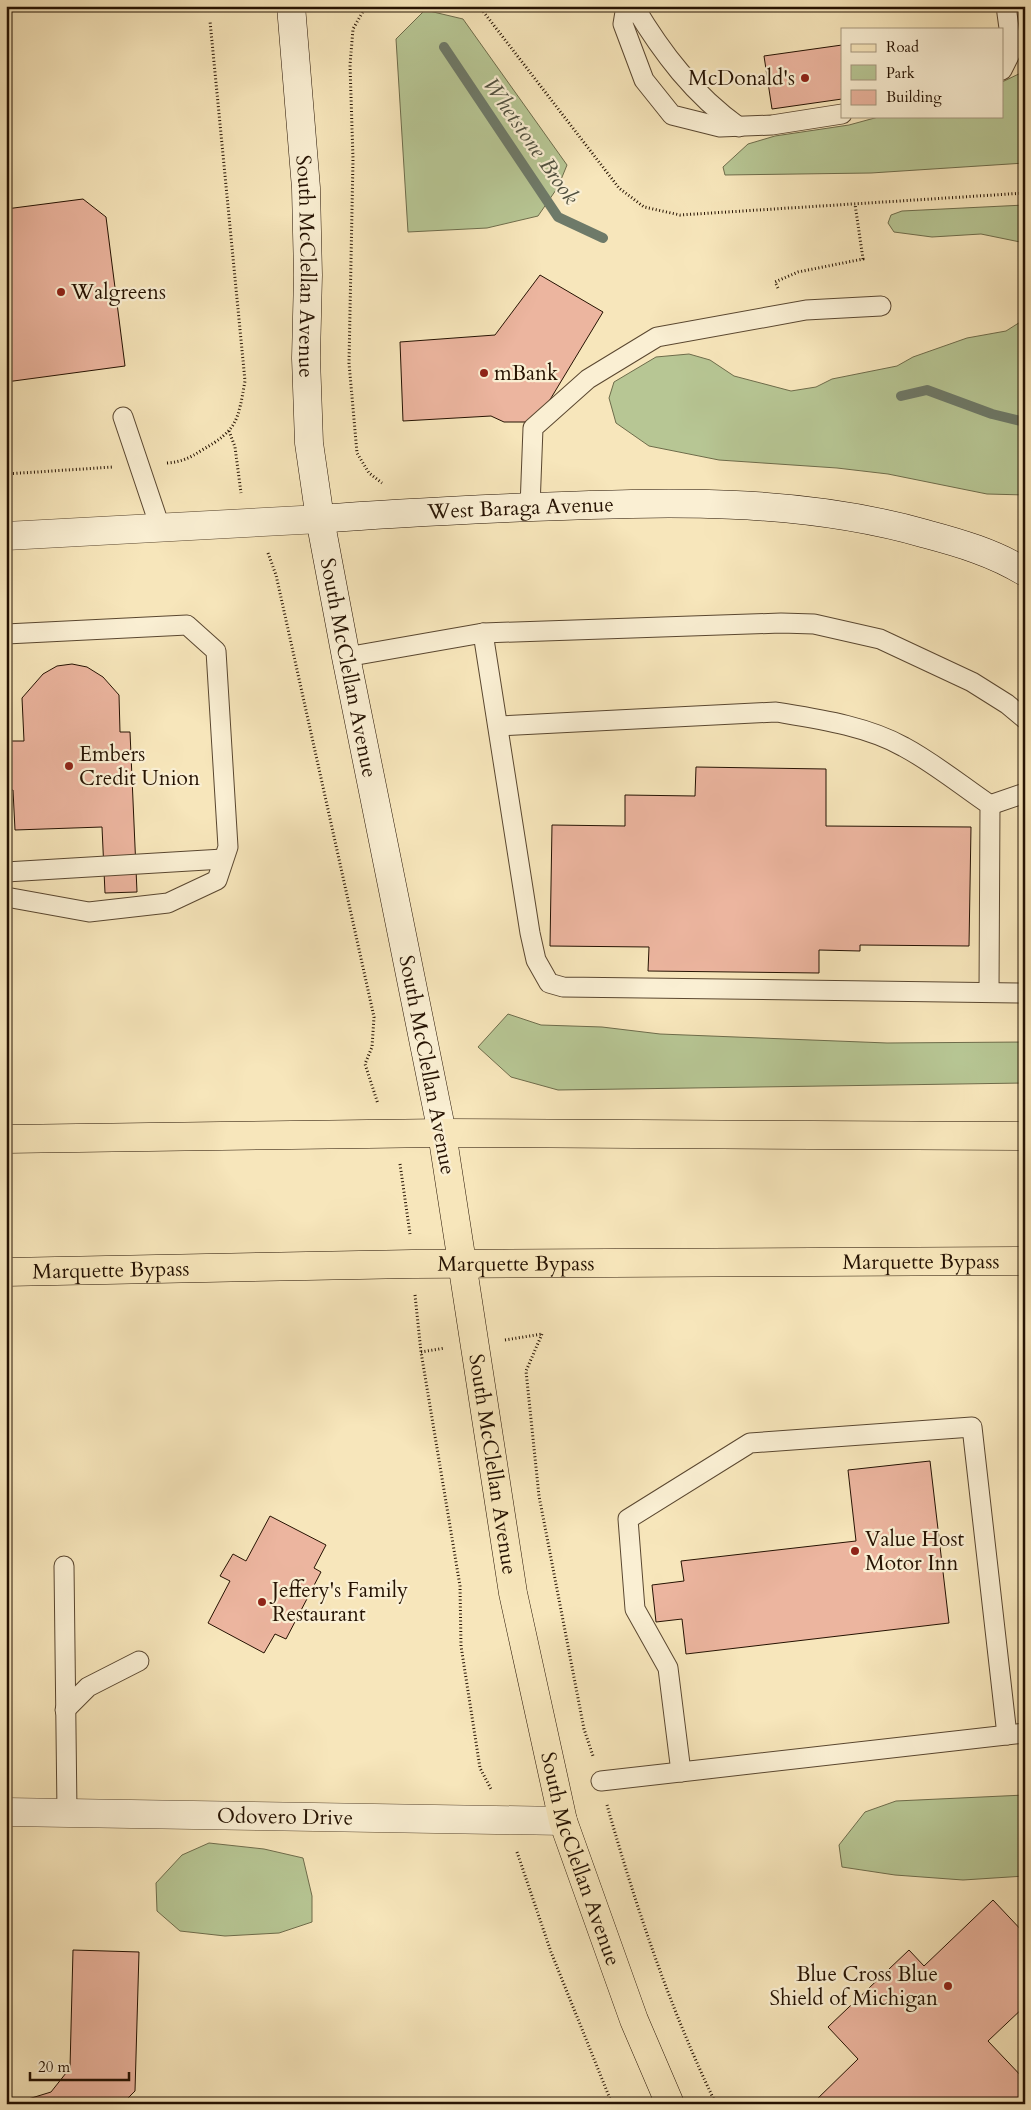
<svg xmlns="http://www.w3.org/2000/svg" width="1031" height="2110" font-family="Cardo,serif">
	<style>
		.green { fill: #b7c694; stroke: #6e6c4b }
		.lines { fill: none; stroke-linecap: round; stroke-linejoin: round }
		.stream { stroke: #6e7a69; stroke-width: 10 }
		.building { fill: #ecb59f; stroke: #251202 }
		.lane-casing { stroke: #5a4730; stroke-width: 21 }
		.street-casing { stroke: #5a4730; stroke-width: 29 }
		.secondary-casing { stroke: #251202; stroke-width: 29 }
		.primary-casing { stroke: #251202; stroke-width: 29 }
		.highway-casing { stroke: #251202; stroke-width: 29 }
		.path { stroke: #251202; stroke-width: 3; stroke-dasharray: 1 2.5; stroke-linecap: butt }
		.lane { stroke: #faefd3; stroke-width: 19 }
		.street { stroke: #faefd3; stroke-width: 28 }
		.secondary { stroke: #faefd3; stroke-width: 28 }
		.primary { stroke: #f7e6bb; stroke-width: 28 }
		.highway { stroke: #f7e6bb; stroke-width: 28 }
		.poi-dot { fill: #8f2418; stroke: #faefd3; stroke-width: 2 }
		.labels { text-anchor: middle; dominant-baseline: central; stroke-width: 4.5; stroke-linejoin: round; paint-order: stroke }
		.poi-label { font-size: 21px; fill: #251202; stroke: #faefd3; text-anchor: start }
		.street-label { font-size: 21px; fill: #251202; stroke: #faefd3 }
		.water-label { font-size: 22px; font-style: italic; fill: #4f4f3e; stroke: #faefd3 }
	</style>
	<rect width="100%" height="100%" fill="#f7e6bb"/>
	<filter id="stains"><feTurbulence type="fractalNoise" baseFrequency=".004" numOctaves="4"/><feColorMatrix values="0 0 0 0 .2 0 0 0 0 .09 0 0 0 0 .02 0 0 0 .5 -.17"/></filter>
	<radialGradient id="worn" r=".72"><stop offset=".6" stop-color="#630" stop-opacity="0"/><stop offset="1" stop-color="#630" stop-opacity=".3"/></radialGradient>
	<g class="green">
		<path d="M425 10 463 19 567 165 558 187 538 216 487 228 408 232 396 39Z"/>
		<path d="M1025 71V163L871 173 725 175 723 167 748 144 775 136 849 125 882 116H1002V82Z"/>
		<path d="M1025 205V243L981 234 932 237 894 232 888 223 891 215 902 211Z"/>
		<path d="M1025 319V495L987 494 888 474 837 468 719 460 649 446 616 423 609 398 614 382 656 357 689 354 710 360 734 376 791 391 816 387 832 379 897 366 913 357 967 338 1006 331Z"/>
		<path d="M508 1014 541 1025 602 1027 660 1034 887 1043 1025 1042V1083L558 1090 511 1077 478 1047Z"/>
		<path d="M1025 1795V1876L963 1880 895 1875 842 1867 839 1845 865 1812 896 1801Z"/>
		<path d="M209 1843 264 1849 303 1858 312 1896V1922L279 1933 225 1936 180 1931 157 1911 156 1883 182 1855Z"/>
	</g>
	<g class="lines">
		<g class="stream">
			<path d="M444 47 558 217 603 238"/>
			<path d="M901 396 927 390 992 414 1025 422"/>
		</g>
	</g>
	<g class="building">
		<path d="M842 45V99L772 109 764 56Z"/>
		<path d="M83 199 106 217 125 366 6 382V209Z"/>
		<path d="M540 275 603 312 548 403 529 422H504L491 416 403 421 400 342 495 335Z"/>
		<path d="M72 664 87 667 103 677 119 695 120 732H130L137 892 105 893 102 827 15 830 13 790H6V741H24L22 698 43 674 57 666Z"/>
		<path d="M696 767 826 769V826L971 827 969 946 860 945V951L819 950V973L648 971 649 947 550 946 552 825 625 826V795L695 796Z"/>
		<path d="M930 1461 949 1623 686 1654 682 1619 656 1622 652 1585 684 1581 681 1561 856 1541 848 1470Z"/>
		<path d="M270 1516 326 1545 314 1568 321 1572 286 1639 275 1634 264 1653 208 1623 230 1581 220 1576 233 1554 246 1561Z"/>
		<path d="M993 1900 1025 1934V2006L988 2041 1025 2080V2093L1013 2104H812L858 2059 828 2027 909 1950 924 1966Z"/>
		<path d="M73 1950 139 1952 135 2091 122 2104H12L51 2092 70 2068Z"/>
	</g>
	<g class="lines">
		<g class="lane-casing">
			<g id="lane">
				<path d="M626 6 623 24 644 80 672 115 720 127 772 125 842 114"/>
				<path d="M634 6C662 53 694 95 739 127"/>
				<path d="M1002 70 1012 50 1006 6"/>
				<path d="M123 417 160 527"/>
				<path d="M530 507 533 428 588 379 657 337 806 310 881 306"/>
				<path d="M483 633 530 933 536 960 549 983 563 987 1025 993"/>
				<path d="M6 634 187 625 216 651 228 847 217 880 168 903 89 912 6 897"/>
				<path d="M346 657 483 633 781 623 814 624 880 639 972 682 1007 704 1025 719"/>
				<path d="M498 726 776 712C818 719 867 726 904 747 934 763 962 786 990 805L989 992"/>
				<path d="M990 805 1025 793"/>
				<path d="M6 872 223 859"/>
				<path d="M64 1566 67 1812"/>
				<path d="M65 1710 88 1687 139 1661"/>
				<path d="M681 1772 668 1668 635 1609 628 1519 750 1443 972 1427 1007 1735"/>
				<path d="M601 1781 1025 1733"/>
			</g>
		</g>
		<g class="street-casing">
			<g id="street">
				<path d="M6 536 320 519"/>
				<path id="s1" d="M6 1812 563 1821"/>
			</g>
		</g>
		<g class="secondary-casing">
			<g id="secondary">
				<path id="s2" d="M291 6 306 188 308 275 306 358 309 443 320 519 346 657 442 1133"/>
				<path id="s3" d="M320 519C391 513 461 510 532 507 664 502 798 497 926 534 960 543 994 553 1025 572"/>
			</g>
		</g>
		<g class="primary-casing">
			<g id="primary">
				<path id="s4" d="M442 1133 513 1593 563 1821 634 2020 670 2104"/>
			</g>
		</g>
		<g class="highway-casing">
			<g id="highway">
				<path d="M6 1139 442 1133 1025 1136"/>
				<path id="s5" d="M6 1272 412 1264 1025 1261"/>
			</g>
		</g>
		<g class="path">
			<path d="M366 6 353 29 350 65 353 159 349 363 357 453 369 473 382 483"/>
			<path d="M479 6 619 188 644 207 680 215 1025 193"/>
			<path d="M778 288 775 282 798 272 863 259 855 204"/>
			<path d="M229 431 235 447 241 493"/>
			<path d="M167 463C181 462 190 458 202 450 238 430 238 420 245 381L210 21"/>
			<path d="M6 474 113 467"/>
			<path d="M268 553 276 575 374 1017 372 1047 365 1064 378 1104"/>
			<path d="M400 1164 410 1234"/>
			<path d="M415 1295 421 1352 460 1586 461 1646 480 1768 491 1789"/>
			<path d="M542 1334 526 1371 539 1496 584 1729 593 1756"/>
			<path d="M505 1340 542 1334"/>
			<path d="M421 1352 445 1348"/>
			<path d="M607 1805C636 1907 670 2009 716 2104"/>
			<path d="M517 1852 551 1952 612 2104"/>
		</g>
		<use href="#lane" class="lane"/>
		<use href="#street" class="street"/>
		<use href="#secondary" class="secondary"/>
		<use href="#primary" class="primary"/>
		<use href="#highway" class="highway"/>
	</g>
	<g class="poi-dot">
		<circle cx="805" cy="78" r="5"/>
		<circle cx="61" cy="292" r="5"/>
		<circle cx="484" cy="373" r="5"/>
		<circle cx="69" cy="766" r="5"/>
		<circle cx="855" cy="1551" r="5"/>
		<circle cx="262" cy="1602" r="5"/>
		<circle cx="948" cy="1986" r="5"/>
	</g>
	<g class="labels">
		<g class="poi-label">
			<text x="795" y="78" text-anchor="end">McDonald's</text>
			<text x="71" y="292">Walgreens</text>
			<text x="494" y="373">mBank</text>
			<text x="79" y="754">Embers<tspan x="79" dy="24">Credit Union</tspan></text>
			<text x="865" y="1539">Value Host<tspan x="865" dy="24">Motor Inn</tspan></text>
			<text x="272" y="1590">Jeffery's Family<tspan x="272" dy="24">Restaurant</tspan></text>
			<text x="938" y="1974" text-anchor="end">Blue Cross Blue<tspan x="938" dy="24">Shield of Michigan</tspan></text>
		</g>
		<g class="street-label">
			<text stroke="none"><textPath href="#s2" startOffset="261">South McClellan Avenue</textPath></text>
			<text stroke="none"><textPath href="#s3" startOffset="201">West Baraga Avenue</textPath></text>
			<text stroke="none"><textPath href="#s2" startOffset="666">South McClellan Avenue</textPath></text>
			<text transform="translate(427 1065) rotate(79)">South McClellan Avenue</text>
			<text stroke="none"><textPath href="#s5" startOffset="915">Marquette Bypass</textPath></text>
			<text stroke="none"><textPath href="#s5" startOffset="510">Marquette Bypass</textPath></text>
			<text stroke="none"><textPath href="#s5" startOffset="105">Marquette Bypass</textPath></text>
			<text stroke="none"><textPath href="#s4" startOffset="335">South McClellan Avenue</textPath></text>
			<text stroke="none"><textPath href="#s1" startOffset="279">Odovero Drive</textPath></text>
			<text stroke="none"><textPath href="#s4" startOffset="740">South McClellan Avenue</textPath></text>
		</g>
		<g class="water-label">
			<text transform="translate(531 141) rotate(55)">Whetstone Brook</text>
		</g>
	</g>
	<rect width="1031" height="2110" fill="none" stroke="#f7e6bb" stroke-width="25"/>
	<rect x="8" y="8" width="1016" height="2095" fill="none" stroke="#251202" stroke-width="2.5"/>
	<rect x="12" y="12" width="1006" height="2085" fill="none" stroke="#251202"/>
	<rect x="841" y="28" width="162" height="90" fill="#faefd3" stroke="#a5977f"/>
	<rect x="851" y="44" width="25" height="8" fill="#f7e6bb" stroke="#a5977f"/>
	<text x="886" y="52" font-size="15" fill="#251202">Road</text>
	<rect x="851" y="65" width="25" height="15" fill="#b7c694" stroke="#a5977f"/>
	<text x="886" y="78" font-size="15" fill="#251202">Park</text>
	<rect x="851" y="90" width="25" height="15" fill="#ecb59f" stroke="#a5977f"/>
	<text x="886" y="102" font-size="15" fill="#251202">Building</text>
	<path d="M30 2072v8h99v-8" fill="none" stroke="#251202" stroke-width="2.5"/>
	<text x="38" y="2072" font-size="15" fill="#251202" stroke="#faefd3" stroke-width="4" paint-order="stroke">20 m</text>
	<rect width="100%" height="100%" filter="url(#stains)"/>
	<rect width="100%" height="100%" fill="url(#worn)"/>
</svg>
